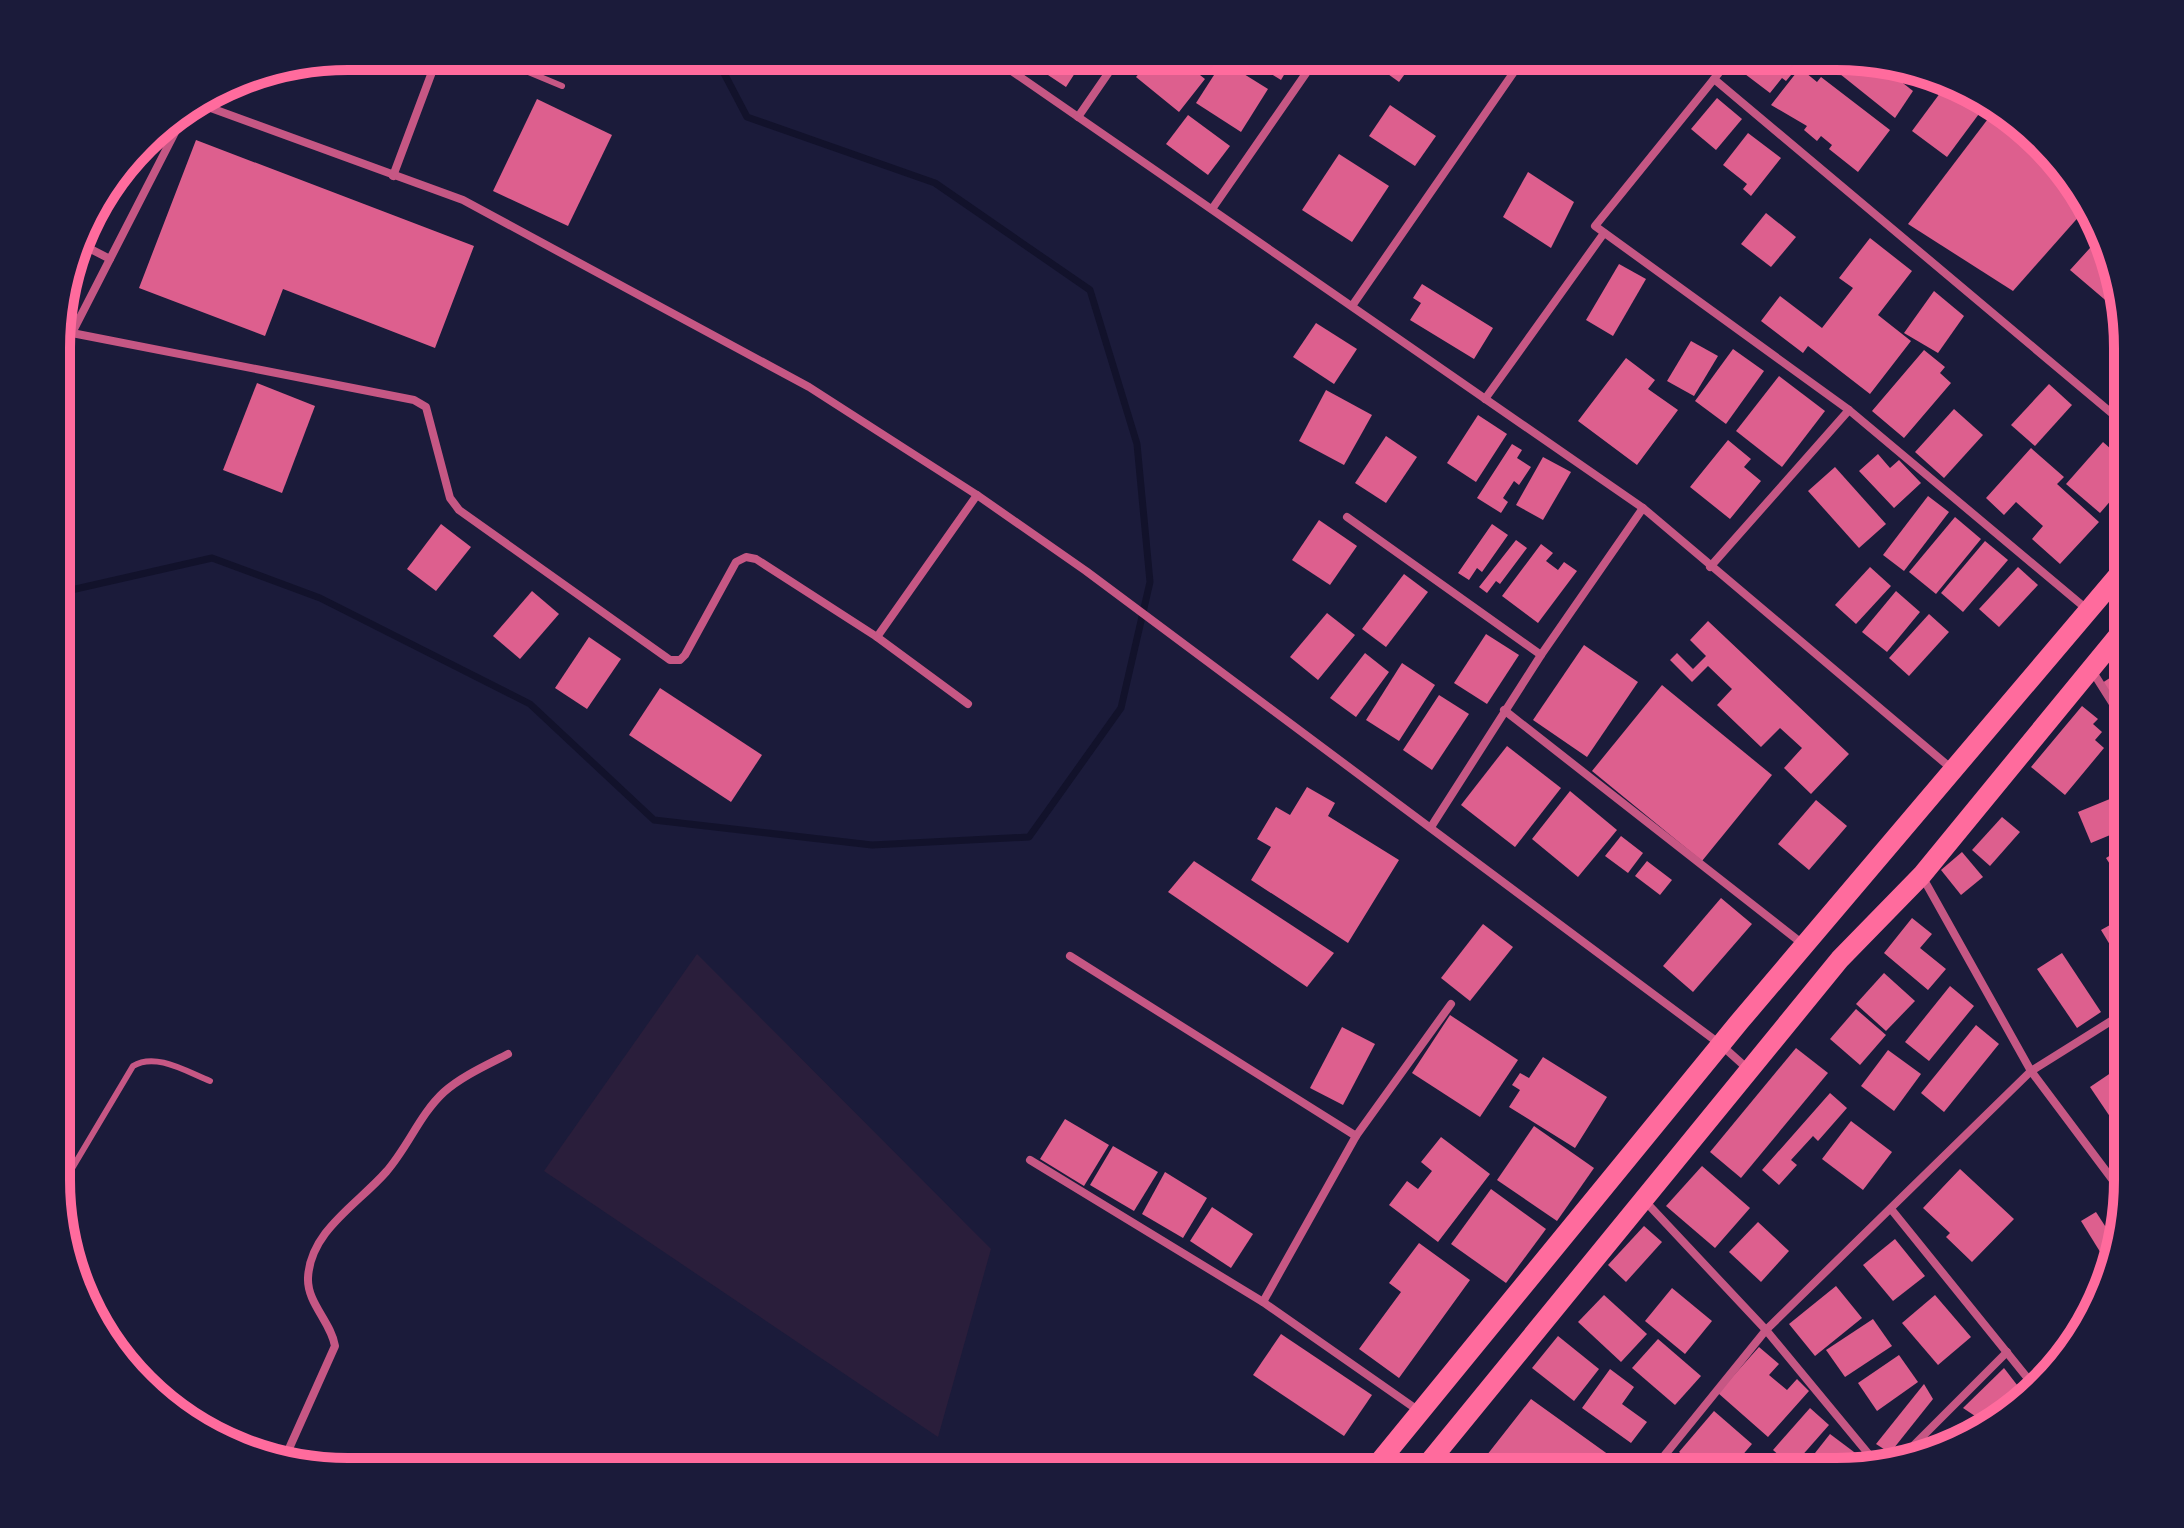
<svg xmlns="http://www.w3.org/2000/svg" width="2184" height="1528" font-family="Lato,sans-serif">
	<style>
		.green { fill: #2a1e3b }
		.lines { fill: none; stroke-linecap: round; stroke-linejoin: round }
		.stream { stroke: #12122b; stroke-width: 7 }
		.building { fill: #dd5f8e }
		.service { stroke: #c65784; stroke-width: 6 }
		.minor { stroke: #c65784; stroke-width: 8 }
		.primary { stroke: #ff6b9d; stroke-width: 20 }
		.rim { fill: none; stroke: #ff6b9d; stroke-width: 10 }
	</style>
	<rect width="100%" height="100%" fill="#1b1b3a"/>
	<path class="green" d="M697 954 991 1249 938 1437 544 1171Z"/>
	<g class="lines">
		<path class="stream" d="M58 593 212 558 320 598 530 704 654 820 872 845 1029 837 1121 708 1150 582 1137 444 1090 290 935 183 747 117 715 56"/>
	</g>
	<g class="building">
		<path d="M1035 56H1086L1066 87 1048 75 1052 67Z"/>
		<path d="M1154 56H1174L1188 70 1190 67 1205 79 1179 112 1136 77Z"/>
		<path d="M1189 56H1218L1207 70Z"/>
		<path d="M1242 56H1295L1281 80Z"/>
		<path d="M1363 56H1418L1399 82Z"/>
		<path d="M1753 57H1799L1791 66 1796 69 1786 81 1782 78 1770 93 1741 71Z"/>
		<path d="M1837 57 1875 61 1913 91 1895 118 1830 66Z"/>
		<path d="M1223 61 1268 89 1241 132 1196 103Z"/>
		<path d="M1905 67 1930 71 1918 87 1906 78 1911 71Z"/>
		<path d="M1800 68 1817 82 1821 77 1890 130 1858 172 1829 149 1832 145 1821 136 1817 141 1804 130 1807 126 1771 105Z"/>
		<path d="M1949 81 1987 103 1947 157 1912 131Z"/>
		<path d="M1717 98 1742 119 1716 150 1691 129Z"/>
		<path d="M537 99 612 135 568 226 493 191Z"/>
		<path d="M1390 105 1436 136 1415 166 1369 136Z"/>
		<path d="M1997 107 2014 116 2090 204 2013 291 1908 224Z"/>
		<path d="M1188 115 1230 146 1208 175 1166 144Z"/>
		<path d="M1748 133 1781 158 1751 196 1743 189 1747 184 1723 165Z"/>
		<path d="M196 140 474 246 435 348 283 289 265 336 139 288Z"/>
		<path d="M1339 154 1389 186 1352 242 1302 210Z"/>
		<path d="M1528 172 1574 202 1551 248 1503 217Z"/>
		<path d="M1766 213 1796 237 1771 267 1741 244Z"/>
		<path d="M2100 237 2121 307 2124 316 2070 270Z"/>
		<path d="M1870 238 1912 271 1878 315 1911 341 1870 394 1808 346 1803 353 1761 321 1780 296 1822 328 1853 288 1839 278Z"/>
		<path d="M1619 264 1646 279 1613 336 1586 320Z"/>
		<path d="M1422 284 1493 328 1474 359 1410 320 1421 303 1413 298Z"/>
		<path d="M1934 291 1964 316 1938 353 1904 333Z"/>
		<path d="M1316 323 1357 349 1334 384 1293 357Z"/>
		<path d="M1691 341 1718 356 1694 396 1667 381Z"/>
		<path d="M1733 349 1764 371 1726 424 1695 401Z"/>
		<path d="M1924 350 1945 367 1940 373 1951 383 1904 438 1872 411Z"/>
		<path d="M1626 358 1655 380 1648 389 1678 410 1637 465 1578 421Z"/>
		<path d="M1779 376 1825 411 1782 467 1736 431Z"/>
		<path d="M257 383 315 406 282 493 223 470Z"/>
		<path d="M2049 384 2072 405 2035 446 2011 425Z"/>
		<path d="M1326 390 1372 415 1344 465 1299 441Z"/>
		<path d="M1954 409 1983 435 1944 478 1915 452Z"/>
		<path d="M1478 415 1507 434 1476 482 1447 463Z"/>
		<path d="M1386 436 1417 457 1386 503 1355 483Z"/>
		<path d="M1728 440 1751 459 1744 467 1761 481 1730 519 1690 487Z"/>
		<path d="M2103 442 2127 463V482L2100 513 2066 484Z"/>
		<path d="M1512 444 1522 450 1517 458 1531 467 1519 485 1514 481 1503 498 1508 502 1501 513 1477 498Z"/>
		<path d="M2031 448 2064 477 2057 484 2099 522 2060 564 2032 539 2043 526 2016 502 2004 515 1986 498Z"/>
		<path d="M1878 454 1890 468 1899 460 1921 483 1894 508 1859 471Z"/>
		<path d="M1543 457 1571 472 1543 520 1516 505Z"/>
		<path d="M1835 467 1886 524 1859 548 1808 491Z"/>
		<path d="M1928 496 1949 512 1904 571 1883 555Z"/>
		<path d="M1955 517 1981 539 1936 594 1909 572Z"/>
		<path d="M1319 520 1357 546 1330 585 1292 560Z"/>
		<path d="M441 524 471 547 436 591 407 569Z"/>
		<path d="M1492 524 1508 535 1482 572 1477 568 1469 580 1458 573Z"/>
		<path d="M1516 540 1527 548 1500 584 1496 581 1487 593 1479 587Z"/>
		<path d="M1985 541 2008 560 1963 612 1941 593Z"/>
		<path d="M1541 544 1553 553 1546 561 1558 570 1564 562 1577 571 1538 623 1502 596Z"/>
		<path d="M1870 567 1891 586 1856 624 1835 605Z"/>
		<path d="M2018 567 2038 585 1999 627 1979 609Z"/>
		<path d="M1404 574 1428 592 1386 647 1362 629Z"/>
		<path d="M532 591 559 614 520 659 493 636Z"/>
		<path d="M1896 591 1920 612 1887 652 1862 632Z"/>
		<path d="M1327 613 1355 635 1318 680 1290 657Z"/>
		<path d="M1929 614 1949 632 1909 676 1889 658Z"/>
		<path d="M1708 621 1849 754 1811 794 1784 768 1802 748 1780 728 1761 747 1717 705 1732 689 1708 666 1692 682 1670 660 1677 653 1693 669 1706 656 1690 640Z"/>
		<path d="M1486 634 1519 655 1487 704 1454 683Z"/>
		<path d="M589 637 621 659 587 709 555 688Z"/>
		<path d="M1584 645 1638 682 1587 757 1533 720Z"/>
		<path d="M1365 653 1389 672 1356 717 1330 698Z"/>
		<path d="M1402 663 1435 685 1399 741 1366 720Z"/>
		<path d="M2127 667V721L2102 683Z"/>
		<path d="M1662 685 1772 775 1702 861 1592 771Z"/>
		<path d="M660 688 762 755 731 802 629 735Z"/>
		<path d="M1439 695 1469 714 1432 770 1403 750Z"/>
		<path d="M2082 706 2098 719 2093 724 2102 732 2095 740 2104 748 2065 795 2031 767Z"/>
		<path d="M1507 746 1561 788 1515 847 1461 805Z"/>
		<path d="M1307 787 1335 803 1328 816 1399 860 1348 943 1251 880 1271 847 1257 839 1276 807 1290 815Z"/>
		<path d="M1570 791 1617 830 1578 877 1532 839Z"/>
		<path d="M2127 792V828L2091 843 2078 812Z"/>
		<path d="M1816 800 1847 826 1809 870 1778 844Z"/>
		<path d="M2002 817 2020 832 1990 866 1972 850Z"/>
		<path d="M1621 836 1643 853 1628 873 1605 856Z"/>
		<path d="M2127 845V886L2125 888 2106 858Z"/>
		<path d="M1962 852 1983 877 1961 895 1941 870Z"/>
		<path d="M1194 861 1334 953 1307 987 1168 892Z"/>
		<path d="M1647 861 1672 880 1660 895 1635 876Z"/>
		<path d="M1721 898 1752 924 1693 992 1663 966Z"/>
		<path d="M2126 916 2127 919V973L2101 930Z"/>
		<path d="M1912 918 1932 934 1920 948 1946 969 1928 990 1884 953Z"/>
		<path d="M1483 924 1513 947 1470 1001 1441 978Z"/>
		<path d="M2062 953 2101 1012 2077 1028 2037 969Z"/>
		<path d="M1884 973 1915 1001 1886 1031 1856 1004Z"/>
		<path d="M1950 986 1974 1006 1929 1061 1905 1042Z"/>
		<path d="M1856 1009 1886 1035 1860 1065 1830 1039Z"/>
		<path d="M1450 1015 1518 1060 1480 1117 1412 1073Z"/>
		<path d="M1976 1025 1999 1044 1944 1112 1921 1093Z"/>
		<path d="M1342 1027 1375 1044 1343 1105 1310 1088Z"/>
		<path d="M1796 1048 1828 1073 1741 1178 1710 1152Z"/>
		<path d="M1888 1050 1921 1074 1894 1111 1861 1086Z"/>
		<path d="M1543 1057 1607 1097 1575 1148 1509 1107 1520 1090 1512 1085 1520 1073 1529 1078Z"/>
		<path d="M2124 1064 2127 1070V1133L2123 1136 2090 1087Z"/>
		<path d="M1830 1093 1847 1108 1818 1141 1813 1136 1791 1160 1797 1165 1779 1185 1762 1170Z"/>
		<path d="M1065 1119 1109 1145 1084 1186 1040 1159Z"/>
		<path d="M1851 1121 1892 1152 1863 1190 1822 1159Z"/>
		<path d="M1534 1126 1594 1168 1557 1221 1497 1180Z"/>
		<path d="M1441 1137 1490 1174 1438 1242 1389 1205 1407 1181 1418 1189 1432 1171 1421 1162Z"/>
		<path d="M1113 1146 1158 1172 1134 1211 1090 1185Z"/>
		<path d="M2127 1157V1185L2114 1166Z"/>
		<path d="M1702 1166 1750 1208 1715 1248 1666 1206Z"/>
		<path d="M1960 1169 2014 1219 1972 1262 1946 1237 1950 1233 1923 1208Z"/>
		<path d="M1165 1172 1207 1198 1183 1238 1142 1214Z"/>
		<path d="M1491 1189 1546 1229 1506 1283 1451 1244Z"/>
		<path d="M1212 1207 1253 1234 1231 1268 1190 1241Z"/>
		<path d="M2096 1212 2118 1246 2102 1255 2081 1221Z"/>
		<path d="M1758 1222 1789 1251 1761 1282 1729 1252Z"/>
		<path d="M1644 1226 1662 1242 1626 1282 1608 1265Z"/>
		<path d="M1895 1239 1925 1276 1893 1301 1863 1265Z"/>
		<path d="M1419 1243 1470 1280 1399 1378 1359 1349 1401 1292 1389 1283Z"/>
		<path d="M1836 1286 1862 1318 1815 1356 1789 1324Z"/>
		<path d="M1672 1288 1712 1321 1685 1354 1645 1321Z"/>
		<path d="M1604 1295 1647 1334 1621 1362 1578 1322Z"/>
		<path d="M1935 1295 1971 1337 1938 1365 1902 1323Z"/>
		<path d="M1873 1319 1892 1346 1845 1377 1826 1350Z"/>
		<path d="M1281 1334 1372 1395 1344 1436 1253 1375Z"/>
		<path d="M1558 1336 1599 1369 1574 1401 1532 1368Z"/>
		<path d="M1658 1339 1701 1376 1675 1405 1632 1368Z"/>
		<path d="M1759 1347 1779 1364 1769 1375 1787 1390 1797 1379 1809 1391 1768 1437 1718 1393Z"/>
		<path d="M1899 1355 1918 1382 1877 1411 1858 1383Z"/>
		<path d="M2004 1368 2024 1394 1987 1424 1963 1408Z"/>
		<path d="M1610 1369 1634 1387 1622 1404 1647 1422 1631 1443 1582 1408Z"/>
		<path d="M1924 1384 1933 1399 1890 1453 1876 1444Z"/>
		<path d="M1531 1399 1609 1455 1604 1460 1619 1472H1499L1483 1460Z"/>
		<path d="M1810 1408 1829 1425 1792 1467 1773 1450Z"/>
		<path d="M1714 1411 1752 1444 1728 1472H1702L1679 1452Z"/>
		<path d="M1830 1434 1858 1455 1846 1470 1800 1472Z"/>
	</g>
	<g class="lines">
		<g class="service">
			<path d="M490 56 562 86"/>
			<path d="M58 1192 133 1066C156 1052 187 1072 210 1081"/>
		</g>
		<g class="minor">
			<path d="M990 56 1643 508"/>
			<path d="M1714 79 1731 57"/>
			<path d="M197 103 463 200 809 387 977 495 1086 571 1720 1044 1749 1070"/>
			<path d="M1078 117 1120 56"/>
			<path d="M393 176 438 56"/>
			<path d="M1212 209 1318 56"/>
			<path d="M79 243 110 259"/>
			<path d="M1352 306 1525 56"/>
			<path d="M72 333 187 109"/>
			<path d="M58 336 72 333 414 400 426 407 450 498 459 510 670 660H680L685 655 736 562 746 557 756 559 877 637 977 495"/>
			<path d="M1485 399 1604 233"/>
			<path d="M1347 517 1541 655 1431 827"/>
			<path d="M1710 567 1849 410"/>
			<path d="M2089 611 1849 410 1595 226 1714 79 2127 426"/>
			<path d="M877 637 968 704"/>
			<path d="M1541 655 1643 508 1952 769"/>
			<path d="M2091 669 2127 726"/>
			<path d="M1504 710 1804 945"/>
			<path d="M1070 956 1356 1136"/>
			<path d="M2127 1011 2031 1071 2127 1199"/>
			<path d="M1030 1160 1263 1302 1419 1411"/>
			<path d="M1644 1200 1766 1330 1876 1463"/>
			<path d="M1891 1209 2034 1386"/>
			<path d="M87 1302 107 1322 103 1335"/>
			<path d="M1263 1302 1356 1136 1451 1004"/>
			<path d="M1902 1457 2007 1352"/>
			<path d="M283 1462 335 1346C331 1322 307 1303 308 1278 310 1231 358 1204 386 1172 408 1147 420 1114 444 1092 462 1076 487 1065 508 1054"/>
			<path d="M1651 1472 1766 1330 2031 1071 1923 878"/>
		</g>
		<g class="primary">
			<path d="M1371 1472 1740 1021 2127 565"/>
			<path d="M1421 1472 1840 959 1922 875 2127 625"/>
		</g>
	</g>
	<path d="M0 0H2184V1528H0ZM348 70H1836A278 278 0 0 1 2114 348V1180A278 278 0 0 1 1836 1458H348A278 278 0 0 1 70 1180V348A278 278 0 0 1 348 70Z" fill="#1b1b3a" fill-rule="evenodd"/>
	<path class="rim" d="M348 70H1836A278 278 0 0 1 2114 348V1180A278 278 0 0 1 1836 1458H348A278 278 0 0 1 70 1180V348A278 278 0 0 1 348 70Z"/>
</svg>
